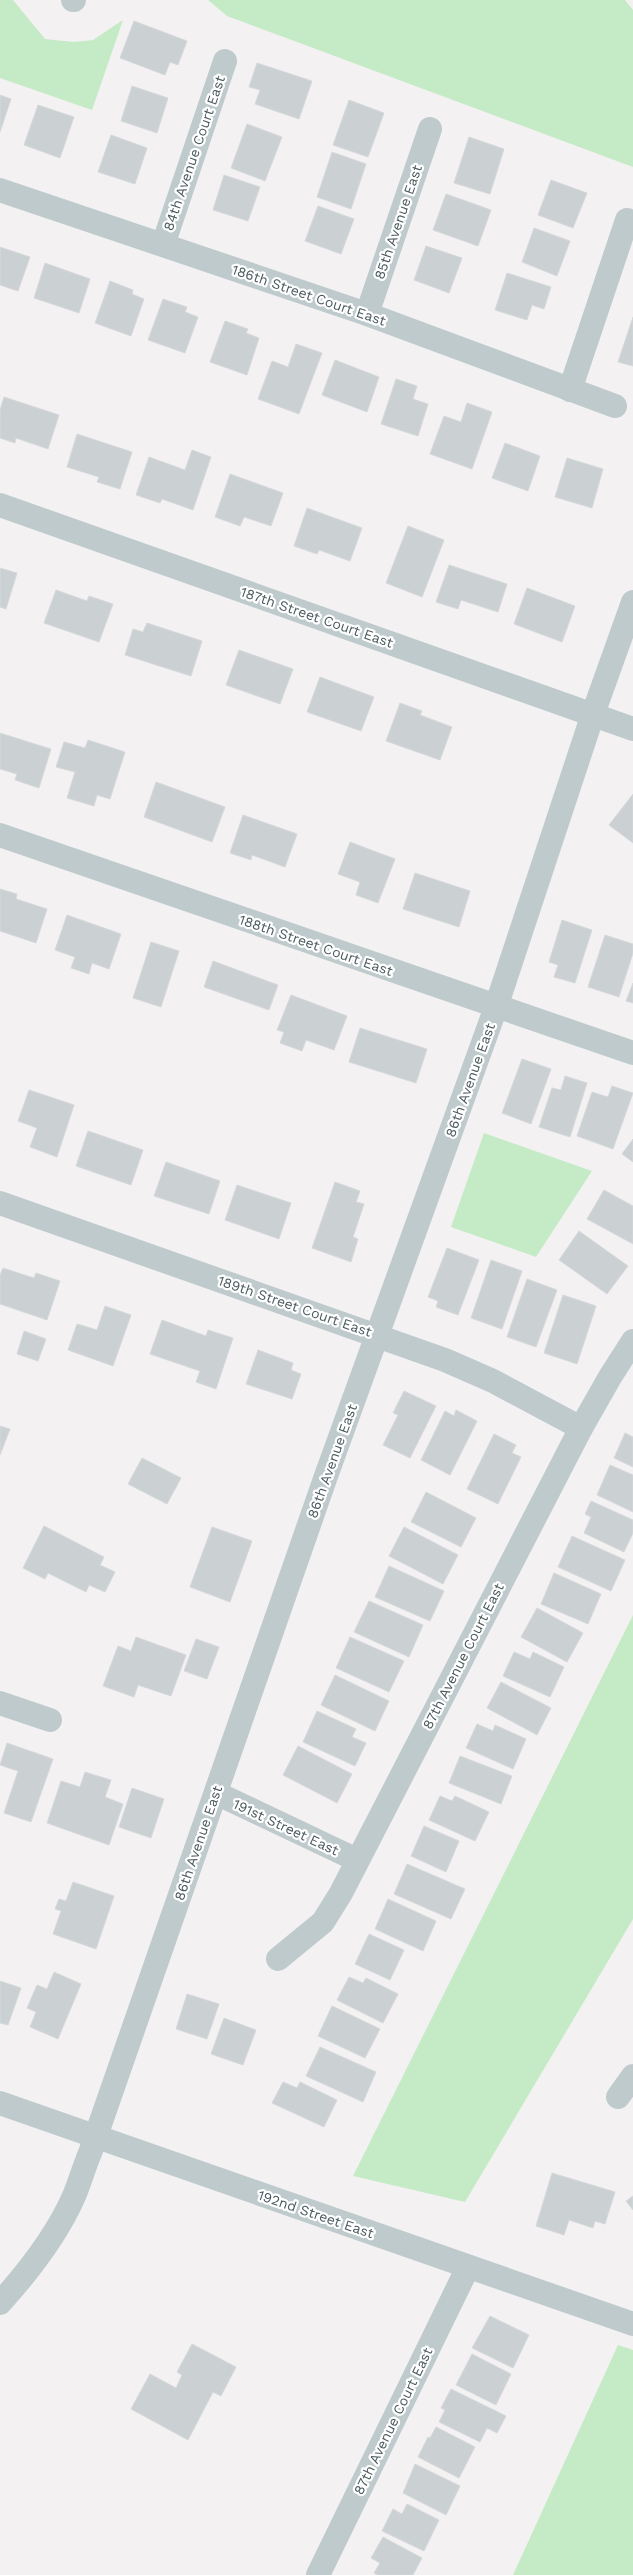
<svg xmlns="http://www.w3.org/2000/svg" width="633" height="2575" font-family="'Work Sans',sans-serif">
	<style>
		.green { fill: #c5ebc6 }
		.building { fill: #cbd0d2; stroke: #d6d9dc }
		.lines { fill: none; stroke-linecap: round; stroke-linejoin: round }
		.minor { stroke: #becacc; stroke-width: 24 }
		.labels { text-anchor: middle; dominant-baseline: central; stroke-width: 4.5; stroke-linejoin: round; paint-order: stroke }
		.street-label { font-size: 14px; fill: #4b5a5d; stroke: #fff }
	</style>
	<rect width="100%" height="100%" fill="#f3f1f2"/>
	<g class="green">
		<path d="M0 0H13L45 39 74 42 93 40 123 20 92 110 0 78Z"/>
		<path d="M208 0H625L633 10V167L227 16Z"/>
		<path d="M484 1133 592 1171 536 1257 451 1227Z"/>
		<path d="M633 1615V1919L465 2202 353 2176Z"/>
		<path d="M618 2345 633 2350V2575H513Z"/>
	</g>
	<g class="building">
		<path d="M134 21 187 41 178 65 170 62 165 75 120 58Z"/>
		<path d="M257 63 312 81 299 119 255 104 260 90 249 87Z"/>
		<path d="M132 86 168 98 157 133 121 121Z"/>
		<path d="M0 95 11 99 0 132Z"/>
		<path d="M349 100 384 113 368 157 333 145Z"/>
		<path d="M38 105 74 117 60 158 24 145Z"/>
		<path d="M247 124 282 137 265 181 231 168Z"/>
		<path d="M111 135 147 148 135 184 98 172Z"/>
		<path d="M469 137 504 149 490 194 454 183Z"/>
		<path d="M332 152 366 164 351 209 317 197Z"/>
		<path d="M224 175 260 187 248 221 213 210Z"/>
		<path d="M551 180 587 193 573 228 538 215Z"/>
		<path d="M446 194 491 210 478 246 433 230Z"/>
		<path d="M318 206 354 219 341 254 305 241Z"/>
		<path d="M534 228 570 241 557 276 522 262Z"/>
		<path d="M426 246 462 258 449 293 414 280Z"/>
		<path d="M0 247 30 257 18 291 0 285Z"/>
		<path d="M45 263 90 279 79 313 34 298Z"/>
		<path d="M507 273 551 287 544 309 532 305 527 320 495 310Z"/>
		<path d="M110 281 133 290 132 294 144 299 131 336 95 323Z"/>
		<path d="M163 299 187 307 185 312 198 317 185 353 148 340Z"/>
		<path d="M633 317V366L618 362Z"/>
		<path d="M225 321 248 329 246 333 259 338 247 375 210 362Z"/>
		<path d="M296 344 322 353 299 414 258 399 272 361 288 367Z"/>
		<path d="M335 360 379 377 367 412 322 395Z"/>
		<path d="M396 379 417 386 413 399 428 404 418 436 381 424Z"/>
		<path d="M4 397 59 415 48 449 16 438 15 443 0 438V410Z"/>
		<path d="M467 403 492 412 472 469 430 454 444 416 461 422Z"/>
		<path d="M77 434 132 452 120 489 97 482 99 477 67 467Z"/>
		<path d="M505 443 540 456 528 491 492 478Z"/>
		<path d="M192 450 211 457 193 510 162 499 160 503 136 495 149 457 185 470Z"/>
		<path d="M567 458 603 469 592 508 555 497Z"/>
		<path d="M230 474 283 493 271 526 244 517 240 526 215 517Z"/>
		<path d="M307 508 362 528 350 561 319 550 317 554 294 546Z"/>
		<path d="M408 526 444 540 422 597 386 583Z"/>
		<path d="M449 565 507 584 498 612 461 600 458 609 436 602Z"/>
		<path d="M0 568 17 573 6 609 0 607Z"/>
		<path d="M527 588 575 606 562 642 514 624Z"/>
		<path d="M56 590 87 601 89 596 113 604 99 642 44 623Z"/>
		<path d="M147 623 202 641 191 676 125 655 133 629 143 632Z"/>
		<path d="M239 650 293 669 280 704 226 685Z"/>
		<path d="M320 677 374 697 361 731 307 712Z"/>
		<path d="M400 703 422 711 420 715 452 727 440 760 386 741Z"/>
		<path d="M0 733 51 749 39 788 15 780 17 774 0 769Z"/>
		<path d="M88 740 125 752 110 799 97 795 94 806 67 798 75 772 56 767 64 742 85 748Z"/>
		<path d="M156 782 225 807 212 842 144 817Z"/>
		<path d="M633 794V843L609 825Z"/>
		<path d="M243 815 297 834 285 867 252 855 251 860 230 853Z"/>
		<path d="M350 842 395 859 378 903 356 895 360 882 338 874Z"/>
		<path d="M415 873 470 891 459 927 403 909Z"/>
		<path d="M0 889 17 894 16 899 47 909 36 943 0 931Z"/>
		<path d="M67 915 121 934 109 969 92 963 89 974 71 968 75 957 55 950Z"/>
		<path d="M562 920 592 930 575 983 554 977 558 965 549 962Z"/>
		<path d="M605 935 633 944V953L619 997 588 987Z"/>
		<path d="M151 942 179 951 161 1007 133 998Z"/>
		<path d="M213 961 278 985 269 1010 204 987Z"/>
		<path d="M633 983V1003L626 1001Z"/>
		<path d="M291 995 347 1016 334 1050 306 1040 302 1051 280 1043 284 1032 277 1030Z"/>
		<path d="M360 1028 427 1049 416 1083 349 1062Z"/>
		<path d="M522 1059 551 1069 531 1124 502 1113Z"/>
		<path d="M565 1076 587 1083 570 1137 539 1127 552 1088 561 1090Z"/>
		<path d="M612 1086 633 1093 613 1149 577 1136 592 1092 608 1097Z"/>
		<path d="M29 1090 74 1105 57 1157 30 1147 37 1128 18 1121Z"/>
		<path d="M88 1131 143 1150 131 1185 76 1166Z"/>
		<path d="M633 1139V1162L622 1154Z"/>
		<path d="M166 1162 220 1181 209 1214 154 1196Z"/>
		<path d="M335 1182 360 1191 356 1202 364 1204 353 1237 358 1239 351 1262 312 1248Z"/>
		<path d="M237 1185 291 1203 279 1239 225 1220Z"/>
		<path d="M604 1190 633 1206V1244L587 1219Z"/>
		<path d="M579 1231 628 1266 607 1294 559 1260Z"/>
		<path d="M447 1248 479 1260 458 1315 436 1307 438 1301 428 1297Z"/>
		<path d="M491 1260 522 1271 502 1329 471 1318Z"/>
		<path d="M3 1268 34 1278 36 1273 60 1281 47 1320 0 1304V1275Z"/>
		<path d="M527 1279 557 1290 536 1347 507 1337Z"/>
		<path d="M563 1295 596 1306 577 1364 544 1353Z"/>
		<path d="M105 1306 131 1315 113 1366 68 1350 77 1324 97 1330Z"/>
		<path d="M162 1320 206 1336 208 1330 233 1338 216 1389 196 1382 200 1371 150 1354Z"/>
		<path d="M24 1331 46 1339 38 1361 17 1354Z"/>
		<path d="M258 1350 293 1363 291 1370 301 1374 292 1399 246 1384Z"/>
		<path d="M404 1391 436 1406 410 1458 383 1445 398 1415 393 1413Z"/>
		<path d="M456 1410 477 1421 450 1475 421 1460 445 1411 454 1416Z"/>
		<path d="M0 1426 10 1429 0 1455Z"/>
		<path d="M625 1433 633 1437V1467L614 1458Z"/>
		<path d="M494 1434 516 1445 512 1453 521 1457 498 1504 467 1489Z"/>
		<path d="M142 1458 181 1478 167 1504 128 1484Z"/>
		<path d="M610 1465 633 1475V1512L597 1495Z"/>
		<path d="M426 1492 476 1518 461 1547 411 1522Z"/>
		<path d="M591 1501 633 1520V1533L624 1552 584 1533 591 1517 585 1514Z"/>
		<path d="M44 1526 104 1557 100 1565 115 1572 105 1592 89 1585 86 1592 48 1573 45 1579 23 1568Z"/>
		<path d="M212 1527 252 1541 230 1602 190 1587Z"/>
		<path d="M404 1527 458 1555 443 1584 389 1556Z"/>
		<path d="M572 1536 625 1560 611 1591 558 1567Z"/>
		<path d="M389 1566 444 1591 430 1621 375 1597Z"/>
		<path d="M554 1573 601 1594 588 1624 541 1604Z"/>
		<path d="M369 1601 423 1625 409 1657 354 1632Z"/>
		<path d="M537 1608 583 1633 567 1662 521 1637Z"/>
		<path d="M136 1637 186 1655 171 1696 138 1685 134 1697 103 1686 118 1646 131 1651Z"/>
		<path d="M350 1637 404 1661 389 1692 336 1668Z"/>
		<path d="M196 1639 219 1647 207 1679 184 1671Z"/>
		<path d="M514 1652 530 1659 533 1652 564 1667 550 1697 503 1676Z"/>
		<path d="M335 1675 389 1701 375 1731 321 1705Z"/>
		<path d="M501 1682 551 1708 537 1735 487 1708Z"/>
		<path d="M317 1711 356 1729 352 1737 366 1743 355 1766 303 1742Z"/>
		<path d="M477 1724 493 1731 495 1725 526 1739 513 1769 466 1748Z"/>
		<path d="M7 1743 53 1759 31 1822 4 1813 18 1771 0 1765Z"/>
		<path d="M298 1746 352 1774 337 1803 283 1775Z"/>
		<path d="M460 1756 512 1776 501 1804 449 1783Z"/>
		<path d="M85 1772 111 1780 105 1797 123 1804 109 1845 47 1823 61 1781 80 1787Z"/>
		<path d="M132 1788 164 1799 151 1838 119 1827Z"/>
		<path d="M440 1796 452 1801 455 1796 489 1812 475 1841 429 1820Z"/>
		<path d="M424 1826 459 1841 446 1872 411 1856Z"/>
		<path d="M407 1864 465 1889 451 1919 394 1894Z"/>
		<path d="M73 1882 114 1896 96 1949 53 1934 61 1911 55 1909 59 1899 66 1901Z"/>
		<path d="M388 1899 436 1921 423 1951 375 1929Z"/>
		<path d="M369 1934 404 1950 390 1980 355 1964Z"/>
		<path d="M54 1972 81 1984 58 2039 30 2027 36 2012 27 2008 37 1985 47 1989Z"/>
		<path d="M349 1977 363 1983 366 1978 398 1994 383 2023 337 2000Z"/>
		<path d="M0 1981 21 1988 8 2025 0 2023Z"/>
		<path d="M187 1994 219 2004 207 2039 176 2029Z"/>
		<path d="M332 2006 380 2029 365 2058 318 2036Z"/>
		<path d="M224 2018 256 2030 243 2065 211 2054Z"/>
		<path d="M320 2047 376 2072 363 2102 306 2076Z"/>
		<path d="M283 2082 297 2088 300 2082 337 2100 324 2127 272 2103Z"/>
		<path d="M552 2173 615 2192 605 2224 595 2221 593 2228 569 2220 564 2235 536 2226Z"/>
		<path d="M633 2196V2210L626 2201Z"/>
		<path d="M490 2316 529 2335 513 2368 472 2348Z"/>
		<path d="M192 2344 236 2367 221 2396 213 2392 188 2440 131 2409 150 2374 176 2388 182 2375 177 2372Z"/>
		<path d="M472 2354 511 2374 496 2405 456 2385Z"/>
		<path d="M451 2389 506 2416 497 2433 487 2428 480 2442 439 2422 445 2410 441 2408Z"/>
		<path d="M436 2427 475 2447 459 2478 418 2457 428 2437 430 2438Z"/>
		<path d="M415 2464 460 2486 446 2515 403 2493Z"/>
		<path d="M407 2504 439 2520 424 2551 382 2531 393 2509 402 2514Z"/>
		<path d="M383 2537 422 2558 413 2575H378L374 2573 380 2563 371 2558Z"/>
	</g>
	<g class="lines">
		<g class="minor">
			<path d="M73 0H74"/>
			<path d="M0 190 367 314 615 406"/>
			<path d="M163 245 225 61"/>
			<path d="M367 314 430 129"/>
			<path d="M570 390 627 220"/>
			<path d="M0 505 633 729"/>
			<path d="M0 835 633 1053"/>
			<path d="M0 1203 445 1360 493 1381 581 1428"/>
			<path d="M0 1703 50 1720"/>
			<path d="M216 1793 357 1860"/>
			<path d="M278 1959 323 1922 341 1893 581 1428 610 1377 633 1341"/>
			<path d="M618 2097 633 2076"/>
			<path d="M0 2103 633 2324"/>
			<path d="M0 2303C28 2272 57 2235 74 2196 80 2182 84 2167 90 2153L326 1476 496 1007 593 714 633 602"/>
			<path d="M318 2575 468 2267"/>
		</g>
	</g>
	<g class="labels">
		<g class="street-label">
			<text transform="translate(194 153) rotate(-71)">84th Avenue Court East</text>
			<text transform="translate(398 222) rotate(-71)">85th Avenue East</text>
			<text transform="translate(309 295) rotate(19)">186th Street Court East</text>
			<text transform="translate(317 617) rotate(19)">187th Street Court East</text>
			<text transform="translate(316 945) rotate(19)">188th Street Court East</text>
			<text transform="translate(470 1080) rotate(-70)">86th Avenue East</text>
			<text transform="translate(295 1306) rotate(19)">189th Street Court East</text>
			<text transform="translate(332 1461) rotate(-70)">86th Avenue East</text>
			<text transform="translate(463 1656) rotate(-63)">87th Avenue Court East</text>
			<text transform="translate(286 1827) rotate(25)">191st Street East</text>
			<text transform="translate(198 1843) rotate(-71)">86th Avenue East</text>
			<text transform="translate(316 2214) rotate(19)">192nd Street East</text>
			<text transform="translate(393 2421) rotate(-64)">87th Avenue Court East</text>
		</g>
	</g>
</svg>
